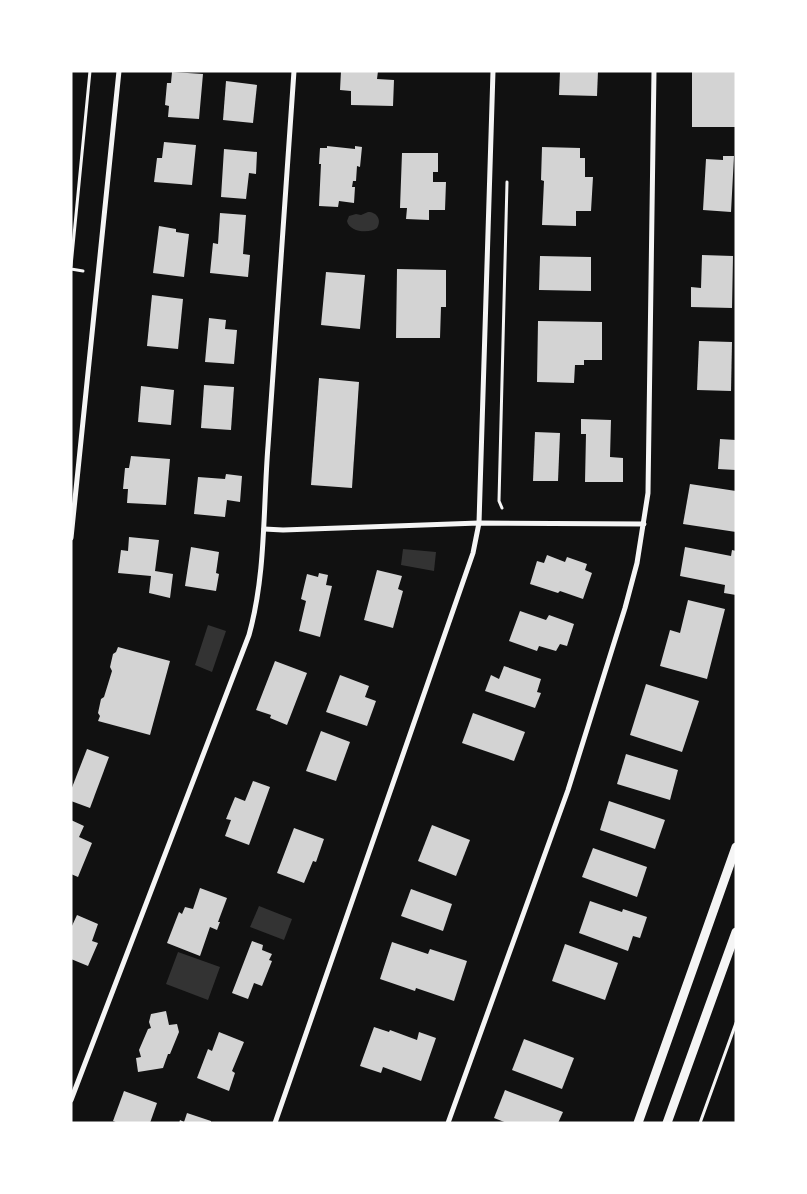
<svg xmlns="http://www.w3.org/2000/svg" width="807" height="1194" font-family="'Space Grotesk',sans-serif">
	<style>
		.water { fill: #333 }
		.building { fill: #d3d3d3 }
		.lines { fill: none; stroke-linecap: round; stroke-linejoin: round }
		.path { stroke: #f5f5f5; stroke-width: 3 }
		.minor { stroke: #f5f5f5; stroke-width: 5 }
		.tertiary { stroke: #f5f5f5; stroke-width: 9 }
	</style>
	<rect width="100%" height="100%" fill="#111"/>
	<g class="water">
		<path d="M368 212C377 212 382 220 377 228 369 234 349 232 347 221L349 216 356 214 361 215Z"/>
		<path d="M403 549 436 552 434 571 401 565Z"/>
		<path d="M208 625 226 631 212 672 195 665Z"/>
		<path d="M259 906 292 919 284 940 250 927Z"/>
		<path d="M178 952 220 967 208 1000 166 984Z"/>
	</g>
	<g class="building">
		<path d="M341 71H378L377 79 394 80 393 106 351 105V91L340 90Z"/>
		<path d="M560 71H598L597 96 559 95Z"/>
		<path d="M172 72 203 74 199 119 168 117 169 106 165 105 167 83H171Z"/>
		<rect x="692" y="72" width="44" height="55"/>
		<path d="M226 81 257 85 253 123 223 120Z"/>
		<path d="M164 142 196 145 192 185 154 182 157 158H162Z"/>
		<path d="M327 146 355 149V146L362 147 360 167 357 166 356 181H353L352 187H355L354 203 339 201 338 207 319 206 321 164H319L320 148H327Z"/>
		<path d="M542 147 580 148V158H585V177H593L591 211H576V226L542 225 544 181 541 180Z"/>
		<path d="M224 149 257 152 256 174 249 173 246 199 221 197Z"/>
		<path d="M402 153H438V172H433V182H446L445 210H429V220L406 219 407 208H400Z"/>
		<path d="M723 156H734L731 212 703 210 706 159 723 160Z"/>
		<path d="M220 213 246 215 243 254 250 255 248 277 210 273 213 243 218 244Z"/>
		<path d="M159 226 176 229V232L189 234 184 277 153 273Z"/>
		<path d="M702 255 733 256 732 308 691 307V287L701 288Z"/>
		<path d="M540 256 591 257V291L539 290Z"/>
		<path d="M397 269 446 270V307H441L440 338H396Z"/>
		<path d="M326 272 365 275 360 329 321 325Z"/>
		<path d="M152 295 183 299 178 349 147 346Z"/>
		<path d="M209 318 226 320 225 329 237 330 234 364 205 362Z"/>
		<path d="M538 321 602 322V360H584V365H575L574 383 537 382Z"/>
		<path d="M699 341 732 342 731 391 697 390Z"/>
		<path d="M319 378 359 382 352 488 311 485Z"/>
		<path d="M204 385 234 387 231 430 201 428Z"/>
		<path d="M141 386 174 390 171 425 138 422Z"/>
		<path d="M581 419 611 420 610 457 623 458V482H585L586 434H581Z"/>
		<path d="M535 432 560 433 558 481H533Z"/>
		<path d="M720 439 736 440V470L718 469Z"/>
		<path d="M131 456 170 459 166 505 127 503 128 489H123L125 468H129Z"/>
		<path d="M226 474 242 476 240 502 227 500 225 517 194 514 198 477 225 479Z"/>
		<path d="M690 484 736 491V532L683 524Z"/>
		<path d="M129 537 159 540 155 571 173 574 170 598 149 593 151 576 118 573 121 550 128 551Z"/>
		<path d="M191 547 219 552 216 573 219 574 216 591 185 586Z"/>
		<path d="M685 547 731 556 732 550 736 551V595L724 593 725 585 680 576Z"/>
		<path d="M547 555 565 562 567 557 587 564 585 570 592 573 583 599 560 591 558 593 530 584 537 561 544 563Z"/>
		<path d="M377 570 402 576 398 589 403 591 393 628 364 620Z"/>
		<path d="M319 573 328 575 326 585 332 586 320 637 299 631 306 601 301 599 307 574 318 577Z"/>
		<path d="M688 600 725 609 707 679 660 666 670 630 680 633Z"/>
		<path d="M520 611 546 620 549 615 574 624 567 646 560 644 556 651 539 646 537 651 509 641Z"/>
		<path d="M118 647 170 661 150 735 98 721 100 716 98 713 101 699 104 697 112 671 110 667 113 654 116 652Z"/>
		<path d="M275 661 307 673 287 725 270 718 271 715 256 710Z"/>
		<path d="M504 666 541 679 537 692 541 693 535 708 485 691 491 675 499 679Z"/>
		<path d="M340 675 369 686 365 697 376 701 367 726 326 712Z"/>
		<path d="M646 684 699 701 682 752 630 735Z"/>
		<path d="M473 713 525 732 514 761 462 743Z"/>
		<path d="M321 731 350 742 336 781 306 771Z"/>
		<path d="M87 749 109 757 90 808 71 801V790Z"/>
		<path d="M626 754 678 770 670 800 617 784Z"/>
		<path d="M253 781 270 787 249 845 225 836 231 820 226 819 235 797 245 801Z"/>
		<path d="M609 801 665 820 655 849 600 830Z"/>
		<path d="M71 820 84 826 79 837 92 843 78 877 71 874Z"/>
		<path d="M432 825 470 840 456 876 418 861Z"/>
		<path d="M294 828 324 839 316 862 313 861 304 883 277 873Z"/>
		<path d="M593 848 647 867 637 897 582 877Z"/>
		<path d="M200 888 227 898 218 922H220L217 930 210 927 200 956 167 943 179 912 182 914 185 907 193 909Z"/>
		<path d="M411 889 452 904 443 931 401 916Z"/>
		<path d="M590 901 622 912 623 909 647 917 640 938 633 936 628 951 579 933Z"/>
		<path d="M77 915 98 924 92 941 98 943 88 966 71 959V928Z"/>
		<path d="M252 941 263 945 262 950 272 954 269 960 272 961 262 986 254 983 248 999 232 993Z"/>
		<path d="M392 942 428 954 430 949 467 961 454 1001 416 988 415 991 380 979Z"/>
		<path d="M565 944 618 963 605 1000 552 981Z"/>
		<path d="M166 1011 169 1025 177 1024 179 1032 170 1054H168L163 1068 138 1072 136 1058 141 1057 139 1050 148 1029 151 1028 149 1022 151 1014Z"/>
		<path d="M374 1027 389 1032 390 1030 417 1040 419 1032 436 1038 421 1081 383 1067 381 1073 360 1066Z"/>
		<path d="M219 1032 244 1042 232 1071 235 1073 229 1091 197 1078 208 1049 212 1051Z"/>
		<path d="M524 1039 574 1058 562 1089 512 1070Z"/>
		<path d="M505 1090 563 1112 558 1123H507L494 1118Z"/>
		<path d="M124 1091 157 1103 150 1123H118L113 1121Z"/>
		<path d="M187 1113 211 1121V1123H179L180 1120 184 1122Z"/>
	</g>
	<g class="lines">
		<g class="path">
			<path d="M71 266 90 71"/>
			<path d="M71 269 83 271"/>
			<path d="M502 508 499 501 507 182"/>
			<path d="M700 1123 736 1023"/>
		</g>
		<g class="minor">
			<path d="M264 529 283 530 479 523 644 524"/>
			<path d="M71 538 119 71"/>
			<path d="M71 1100 249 635C266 574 263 509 268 446 277 321 286 196 294 71"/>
			<path d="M275 1123 473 553 479 523 493 71"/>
			<path d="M448 1123 568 790 625 608 637 563 648 493 654 71"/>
		</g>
		<g class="tertiary">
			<path d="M638 1123 736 847"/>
			<path d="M667 1123 736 932"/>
		</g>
	</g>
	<rect width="807" height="1194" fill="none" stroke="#ffffff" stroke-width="145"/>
</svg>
